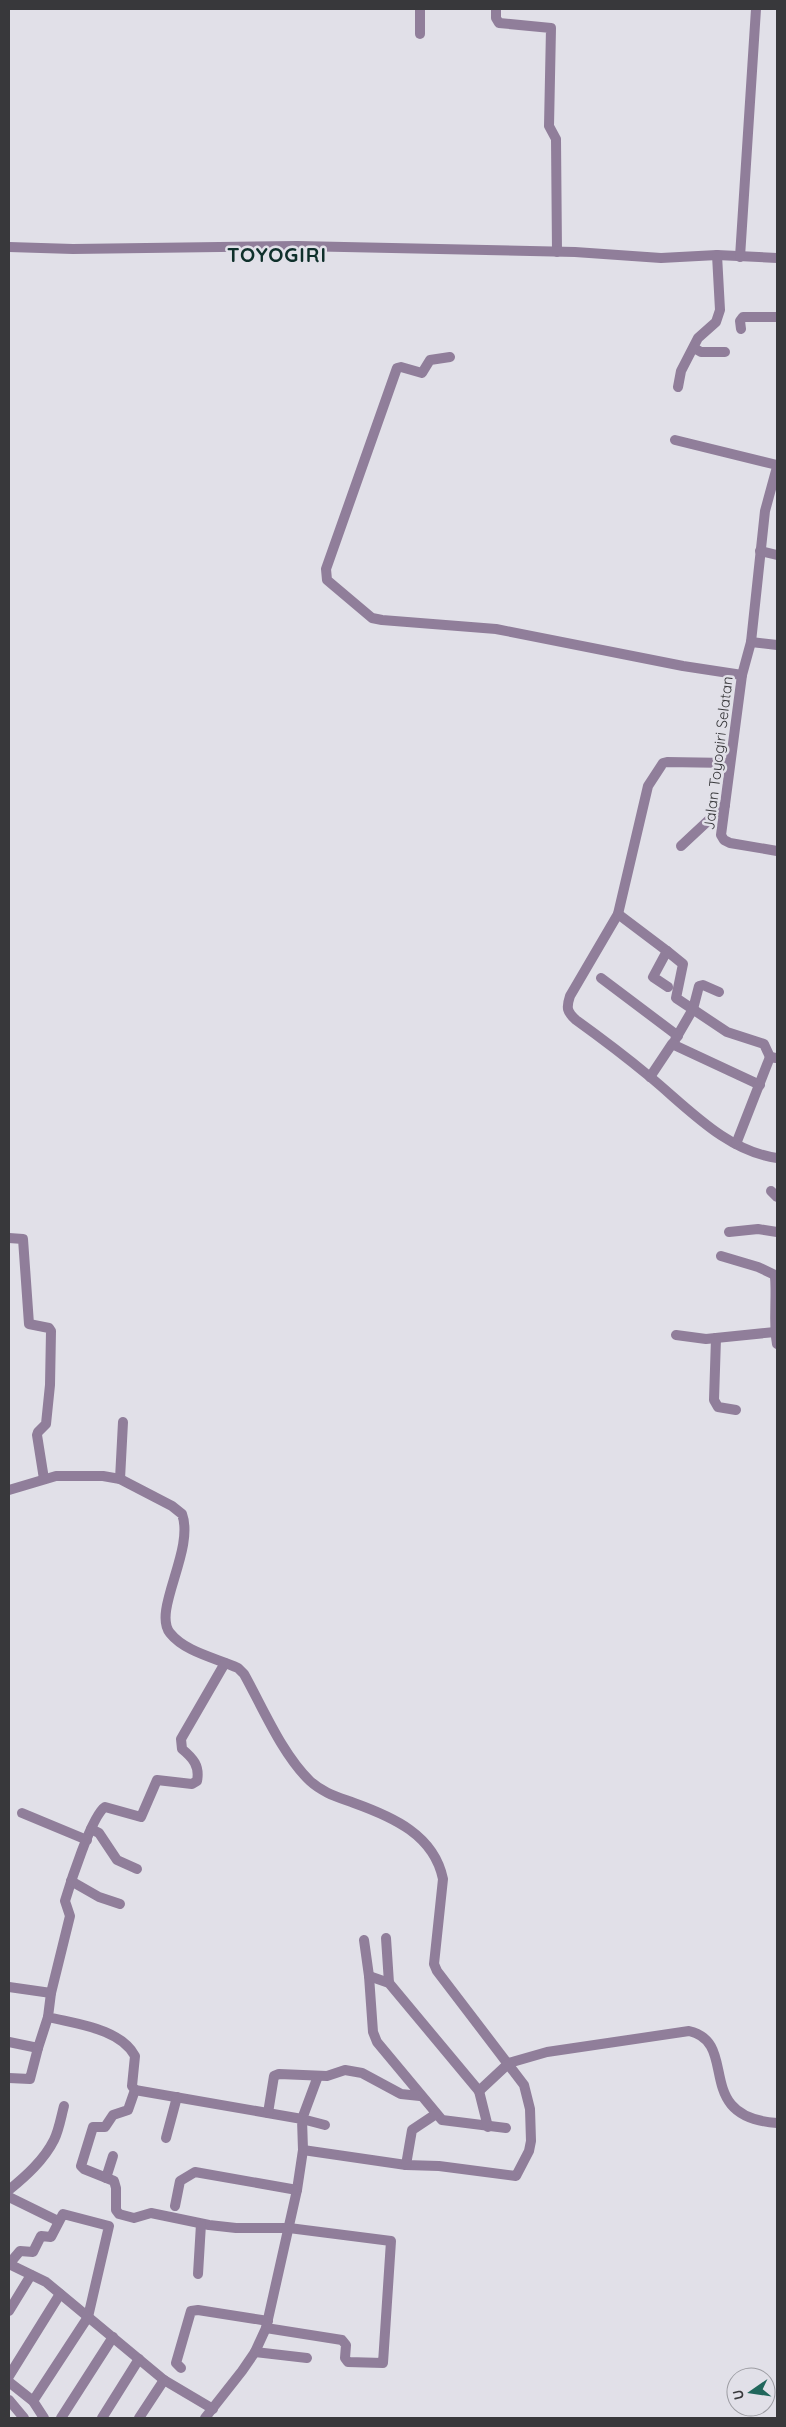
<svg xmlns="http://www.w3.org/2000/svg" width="786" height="2427" font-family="Quicksand,sans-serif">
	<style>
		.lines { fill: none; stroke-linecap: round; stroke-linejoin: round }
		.minor { stroke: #907e9a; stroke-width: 10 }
		.labels { text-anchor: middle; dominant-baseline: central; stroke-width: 5; stroke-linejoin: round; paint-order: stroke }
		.street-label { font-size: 15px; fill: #38383b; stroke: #e1e0e8 }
		.district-label { font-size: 20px; font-weight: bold; letter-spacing: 1px; fill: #0f302b; stroke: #e1e0e8 }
	</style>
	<rect width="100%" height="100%" fill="#e1e0e8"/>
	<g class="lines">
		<g class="minor">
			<path d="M496 9V18L499 23 551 28 549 126 556 139 557 252"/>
			<path d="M420 34V9"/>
			<path d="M9 247 73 249 297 246 575 252 661 258 717 255 777 258"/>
			<path d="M740 257 756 9"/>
			<path d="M741 329 740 321 743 317H777"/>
			<path d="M694 348 701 352H725"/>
			<path d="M450 357 430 360 422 373 401 367 397 368 326 569 327 580 372 618 382 620 496 629 683 666 742 675"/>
			<path d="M678 387 681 371 698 338 716 322 720 310 717 255"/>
			<path d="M675 440 777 465"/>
			<path d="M777 467 765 511 751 642 742 675 721 835 724 840 730 843 777 851"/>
			<path d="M760 551 777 555"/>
			<path d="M751 642 777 645"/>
			<path d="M729 763 667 762 663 763 648 786 618 914 570 996C566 1008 567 1012 576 1020 601 1038 626 1057 649 1076 688 1108 726 1151 777 1158"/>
			<path d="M681 846 725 805"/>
			<path d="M618 914 667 951"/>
			<path d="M601 978 678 1036"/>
			<path d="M668 987 653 977 667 951 683 964 676 998 727 1032 764 1044 770 1057"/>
			<path d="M675 1040 693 1009 699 986 703 985 719 992"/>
			<path d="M650 1077 672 1044 760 1085"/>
			<path d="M736 1144 770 1057 776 1058"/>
			<path d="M771 1191 777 1197"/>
			<path d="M729 1232 758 1229 777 1232"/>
			<path d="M9 1238 23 1239 29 1324 49 1328 51 1331 50 1385 46 1424 38 1432 37 1435 44 1479"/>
			<path d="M721 1256 758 1267 777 1276"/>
			<path d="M775 1276C777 1299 773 1322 777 1344"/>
			<path d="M676 1335 706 1339 775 1332"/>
			<path d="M716 1338 714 1400 718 1407 736 1410"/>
			<path d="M120 1479 123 1422"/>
			<path d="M9 1490 56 1476H103L120 1479 172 1506 182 1514C195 1550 152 1611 170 1633 185 1652 216 1658 238 1668L244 1674C263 1708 282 1754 310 1781 323 1793 338 1797 354 1803 393 1817 434 1835 443 1879L434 1964 437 1971 524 2085 530 2109 531 2141 529 2151 516 2176 439 2166 406 2165 303 2150 297 2190 266 2328 255 2352 242 2371 205 2418"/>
			<path d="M225 1663 181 1739 182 1749C193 1758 200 1766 197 1781L192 1784 157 1780 141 1817 105 1807C92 1815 70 1884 65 1901L70 1916 51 1993 48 2017C75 2024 120 2028 135 2056L132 2086 135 2090 128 2110 113 2115 105 2127H93L81 2166 84 2169 114 2181 116 2188V2210L119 2214 134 2218 151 2213 209 2225 236 2228H289L391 2241 383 2363 348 2362 345 2358 346 2345 342 2340 266 2328"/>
			<path d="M22 1813 87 1840"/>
			<path d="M91 1829 99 1833 117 1860 137 1869"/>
			<path d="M71 1881 99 1897 120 1904"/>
			<path d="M386 1938 389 1983"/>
			<path d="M364 1940 369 1976 373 2032 377 2042 442 2120 506 2128"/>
			<path d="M369 1976 389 1983 479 2091 509 2063 547 2052 689 2031C741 2043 691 2117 777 2123"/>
			<path d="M9 1987 51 1993"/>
			<path d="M9 2042 38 2048 48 2017"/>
			<path d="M318 2076 302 2119 325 2125"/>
			<path d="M9 2078 30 2079 38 2048"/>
			<path d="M135 2090 302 2119 303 2150"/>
			<path d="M479 2091 488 2127"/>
			<path d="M268 2113 274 2076 279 2074 327 2076 345 2070 362 2073 401 2094 420 2096"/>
			<path d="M166 2138 177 2097"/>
			<path d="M406 2165 412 2130 436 2114"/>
			<path d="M106 2178 113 2156"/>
			<path d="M9 2190C26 2176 44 2160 54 2140 59 2130 61 2117 64 2106"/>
			<path d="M9 2197 58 2221"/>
			<path d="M175 2206 180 2181 195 2172 297 2190"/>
			<path d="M9 2264 20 2251 33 2252 41 2236 51 2237 63 2214 109 2226 88 2317 33 2401"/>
			<path d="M9 2264 46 2282 164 2380 213 2409"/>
			<path d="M198 2274 201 2224"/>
			<path d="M9 2311 31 2275"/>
			<path d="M255 2352 307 2358"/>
			<path d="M181 2368 176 2363 191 2311 198 2310 268 2321"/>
			<path d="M9 2376 60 2294"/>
			<path d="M9 2382 33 2401 44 2418"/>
			<path d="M9 2400 24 2418"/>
			<path d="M61 2418 113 2337"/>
			<path d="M102 2418 139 2359"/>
			<path d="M139 2418 164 2380"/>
		</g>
	</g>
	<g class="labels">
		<g class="street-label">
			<text transform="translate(718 753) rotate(-83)">Jalan Toyogiri Selatan</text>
		</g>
		<g class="district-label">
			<text x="277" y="254">TOYOGIRI</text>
		</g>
	</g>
	<rect width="786" height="2427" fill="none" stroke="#38383b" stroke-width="20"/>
	<g transform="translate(751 2392) rotate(257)"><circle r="24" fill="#e1e0e8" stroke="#9d9da3"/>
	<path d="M0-4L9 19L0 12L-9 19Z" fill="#21675c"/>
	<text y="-8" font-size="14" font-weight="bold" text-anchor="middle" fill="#38383b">U</text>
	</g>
</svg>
